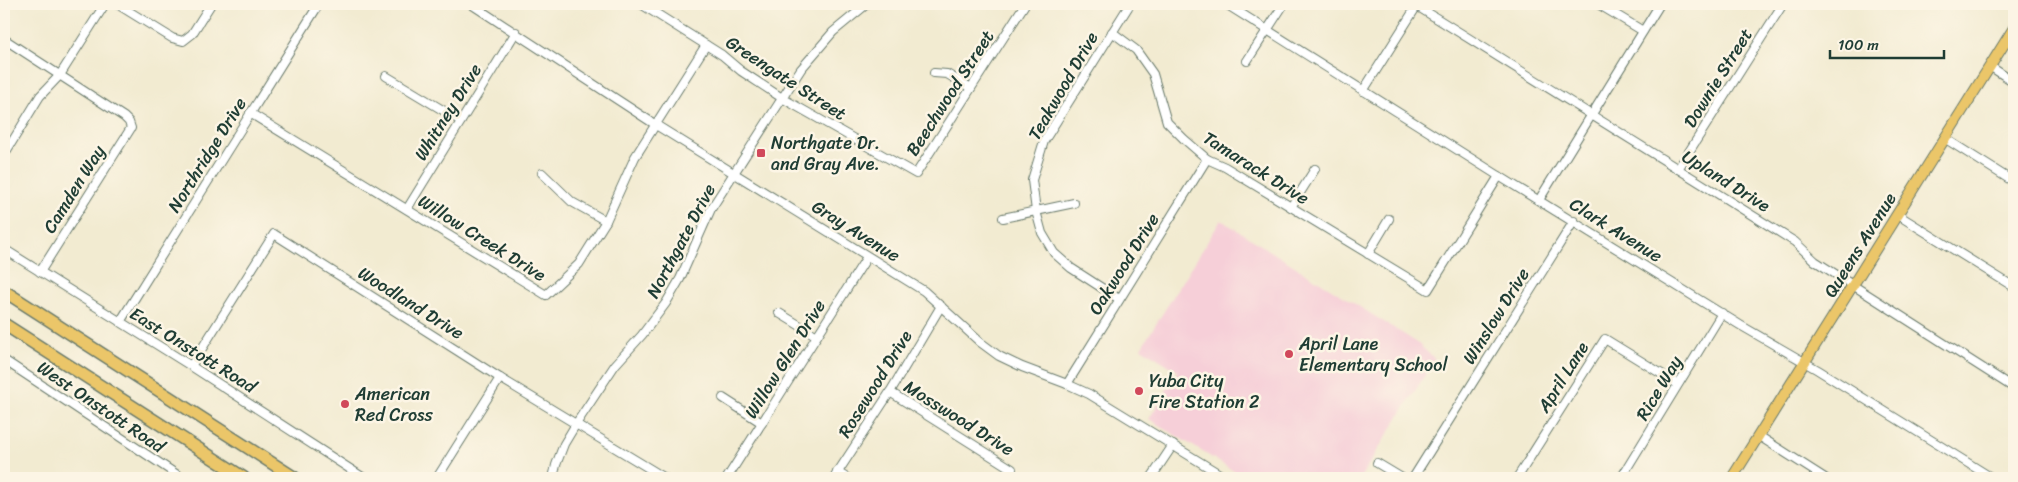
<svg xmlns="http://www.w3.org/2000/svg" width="2018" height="482" font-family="Sriracha,sans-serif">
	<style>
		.built { fill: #f6cfd8 }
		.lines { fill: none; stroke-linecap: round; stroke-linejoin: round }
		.minor-casing { stroke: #697a6b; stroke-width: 10 }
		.major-casing { stroke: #697a6b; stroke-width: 12 }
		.highway-casing { stroke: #697a6b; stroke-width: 14 }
		.minor { stroke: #fff; stroke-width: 8 }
		.major { stroke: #ebc669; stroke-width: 10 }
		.highway { stroke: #ebc669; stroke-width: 11 }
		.poi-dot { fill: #d1495b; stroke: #fcf5e5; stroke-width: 2 }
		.labels { text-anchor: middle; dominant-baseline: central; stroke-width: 5; stroke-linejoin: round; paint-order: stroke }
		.street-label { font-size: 18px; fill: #1f3d34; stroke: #fcf5e5 }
		.poi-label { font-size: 18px; fill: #1f3d34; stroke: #fcf5e5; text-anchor: start }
	</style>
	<rect width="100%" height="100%" fill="#fcf5e5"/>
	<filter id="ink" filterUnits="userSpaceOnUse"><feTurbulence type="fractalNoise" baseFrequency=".02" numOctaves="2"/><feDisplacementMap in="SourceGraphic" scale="10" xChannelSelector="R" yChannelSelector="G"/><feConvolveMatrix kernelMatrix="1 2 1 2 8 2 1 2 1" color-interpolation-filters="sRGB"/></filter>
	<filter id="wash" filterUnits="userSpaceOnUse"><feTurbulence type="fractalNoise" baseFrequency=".0096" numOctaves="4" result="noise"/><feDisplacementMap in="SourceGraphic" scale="20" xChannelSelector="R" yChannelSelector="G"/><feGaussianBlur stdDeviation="1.12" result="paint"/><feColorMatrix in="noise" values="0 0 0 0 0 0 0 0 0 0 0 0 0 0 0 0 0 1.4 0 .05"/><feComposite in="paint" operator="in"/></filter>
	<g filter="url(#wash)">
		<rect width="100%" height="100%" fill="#f2ebd1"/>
		<path class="built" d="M1221 220 1416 342 1435 359 1360 478H1245L1149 419 1178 371 1141 348Z"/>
	</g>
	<g filter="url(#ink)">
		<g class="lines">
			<g class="minor-casing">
				<g id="minor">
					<path d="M117 4 172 38 183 41 192 34 211 4"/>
					<path d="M471 4 656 125 924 291 980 342 999 356 1022 367 1067 384 1089 394 1226 478"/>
					<path d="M641 4 722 55 741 71 782 98 916 174 1025 4"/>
					<path d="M1226 4 1499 176 1740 325 1818 370 1992 478"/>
					<path d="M1598 4 1643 31"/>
					<path d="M1417 6 1795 242 1815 261 2014 388"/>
					<path d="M1112 32 1136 50 1153 74 1167 122 1184 139 1207 159 1225 167 1428 290 1499 176"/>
					<path d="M4 39 124 117 129 122 131 128 40 272"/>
					<path d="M1247 61 1284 4"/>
					<path d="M1991 67 2014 82"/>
					<path d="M934 73 947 74 971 88"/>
					<path d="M386 76 461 121"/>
					<path d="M1363 91 1418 4"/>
					<path d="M250 113 546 295 579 264 606 221 635 157 706 45"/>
					<path d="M1946 139 2014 182"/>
					<path d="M4 155 40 96 60 75 105 4"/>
					<path d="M1678 169 1783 4"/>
					<path d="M542 173 572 202 606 221"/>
					<path d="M1539 200 1660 4"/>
					<path d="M1291 207 1315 169"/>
					<path d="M407 209 516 32"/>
					<path d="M1898 215 2014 287"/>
					<path d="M1003 218 1074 203"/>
					<path d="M4 249 191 366 364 478"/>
					<path d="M1368 254 1389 219"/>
					<path d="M1119 299 1071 268 1054 253 1042 233 1036 211 1032 180 1044 141 1130 4"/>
					<path d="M779 313 817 336"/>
					<path d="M120 322 319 4"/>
					<path d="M4 360 182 478"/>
					<path d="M191 366 274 234 500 378 665 478"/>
					<path d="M1067 384 1207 159"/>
					<path d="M890 392 1012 469 1006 478"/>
					<path d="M723 398 762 423"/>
					<path d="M1759 436 1825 478"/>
					<path d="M1377 463 1402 478"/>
					<path d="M837 472 847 478"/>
					<path d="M437 478 500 378"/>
					<path d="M553 478 556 465 564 444 576 424 615 365 642 335 666 303 680 279 711 209 801 69 833 32 867 4"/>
					<path d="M727 478 867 257"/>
					<path d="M834 478 890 392 941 306"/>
					<path d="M1151 478 1173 445"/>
					<path d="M1413 478 1574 221"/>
					<path d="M1517 478 1605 339 1678 384"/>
					<path d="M1621 478 1722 313"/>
				</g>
			</g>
			<g class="major-casing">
				<path id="major" d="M1732 478 2014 28"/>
			</g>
			<g class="highway-casing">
				<g id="highway">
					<path d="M4 291 295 478"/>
					<path d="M4 324 244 478"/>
				</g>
			</g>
			<use href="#minor" class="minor"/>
			<use href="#major" class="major"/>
			<use href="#highway" class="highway"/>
		</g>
	</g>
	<g class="poi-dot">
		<rect x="756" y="148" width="10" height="10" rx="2.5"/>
		<circle cx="1289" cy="354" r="5"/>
		<circle cx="1139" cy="391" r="5"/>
		<circle cx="345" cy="404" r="5"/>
	</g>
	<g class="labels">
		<g class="street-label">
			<text transform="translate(786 78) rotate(33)">Greengate Street</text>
			<text transform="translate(1718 78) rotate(-58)">Downie Street</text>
			<text transform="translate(1063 86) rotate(-60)">Teakwood Drive</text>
			<text transform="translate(950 93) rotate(-57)">Beechwood Street</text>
			<text transform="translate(448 112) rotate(-58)">Whitney Drive</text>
			<text transform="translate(207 155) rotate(-58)">Northridge Drive</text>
			<text transform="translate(1256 168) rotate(32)">Tamarack Drive</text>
			<text transform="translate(1726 181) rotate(32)">Upland Drive</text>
			<text transform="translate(74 189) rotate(-58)">Camden Way</text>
			<text transform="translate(1616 230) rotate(32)">Clark Avenue</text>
			<text transform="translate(856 231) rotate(32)">Gray Avenue</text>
			<text transform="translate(482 238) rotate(32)">Willow Creek Drive</text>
			<text transform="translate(681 241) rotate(-62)">Northgate Drive</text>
			<text transform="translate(1860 245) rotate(-58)">Queens Avenue</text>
			<text transform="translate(1124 264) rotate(-58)">Oakwood Drive</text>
			<text transform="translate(411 303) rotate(32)">Woodland Drive</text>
			<text transform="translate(1496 316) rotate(-58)">Winslow Drive</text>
			<text transform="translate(193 350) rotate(32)">East Onstott Road</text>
			<text transform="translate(785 359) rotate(-58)">Willow Glen Drive</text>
			<text transform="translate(1563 377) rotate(-58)">April Lane</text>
			<text transform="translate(875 384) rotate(-58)">Rosewood Drive</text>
			<text transform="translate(1659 388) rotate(-59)">Rice Way</text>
			<text transform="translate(101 407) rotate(34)">West Onstott Road</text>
			<text transform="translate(959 418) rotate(32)">Mosswood Drive</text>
		</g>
		<g class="poi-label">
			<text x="771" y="143">Northgate Dr.<tspan x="771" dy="21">and Gray Ave.</tspan></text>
			<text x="1299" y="344">April Lane<tspan x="1299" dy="21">Elementary School</tspan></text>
			<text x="1149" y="381">Yuba City<tspan x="1149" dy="21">Fire Station 2</tspan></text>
			<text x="355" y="394">American<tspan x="355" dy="21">Red Cross</tspan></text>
		</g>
	</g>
	<rect width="2018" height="482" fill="none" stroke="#fcf5e5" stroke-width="20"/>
	<path d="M1830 50v8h114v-8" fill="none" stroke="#1f3d34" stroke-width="2.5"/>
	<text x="1838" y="50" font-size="15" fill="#1f3d34" stroke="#fcf5e5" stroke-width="4" paint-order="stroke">100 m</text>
</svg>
